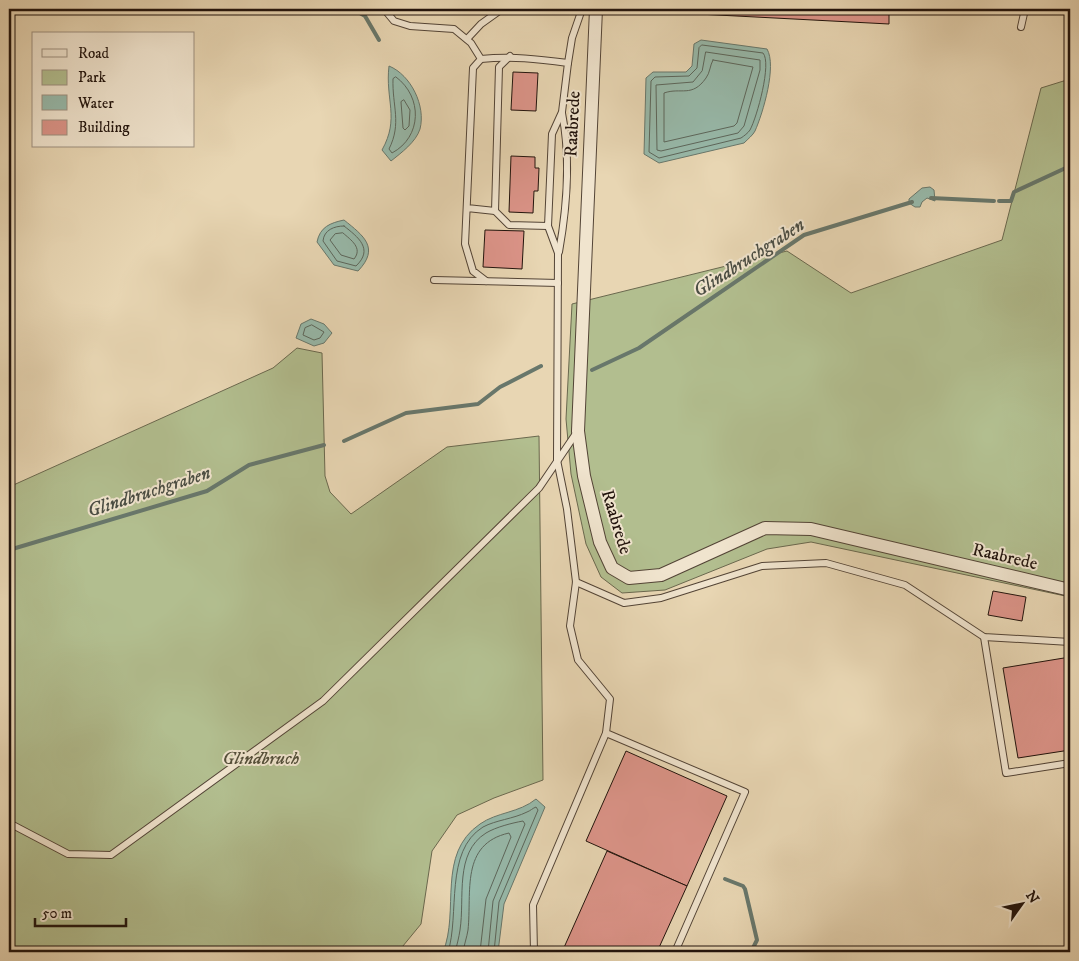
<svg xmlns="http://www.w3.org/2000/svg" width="1079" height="961" font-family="'IM FELL DW Pica',serif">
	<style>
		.green { fill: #b2be8f; stroke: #6a684e }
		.water { fill: #97b9aa; stroke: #68776b }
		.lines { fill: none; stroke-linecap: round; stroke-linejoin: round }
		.shore { stroke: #5c665b; stroke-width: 1 }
		.stream { stroke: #68776b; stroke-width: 4 }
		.building { fill: #dc9489; stroke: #21130c }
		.lane-casing { stroke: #534436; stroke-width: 8 }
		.street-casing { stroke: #534436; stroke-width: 14 }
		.lane { stroke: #f0e4ce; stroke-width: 6 }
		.street { stroke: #f0e4ce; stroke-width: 12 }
		.labels { text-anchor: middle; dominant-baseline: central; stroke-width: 4; stroke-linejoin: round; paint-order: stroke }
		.street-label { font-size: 18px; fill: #21130c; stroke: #f0e4ce }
		.park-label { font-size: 18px; font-style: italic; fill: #544f3a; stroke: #f0e4ce }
		.water-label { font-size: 19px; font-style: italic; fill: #4a4d43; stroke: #f0e4ce }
	</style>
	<rect width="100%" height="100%" fill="#e8d6b3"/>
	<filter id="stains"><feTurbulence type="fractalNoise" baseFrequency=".004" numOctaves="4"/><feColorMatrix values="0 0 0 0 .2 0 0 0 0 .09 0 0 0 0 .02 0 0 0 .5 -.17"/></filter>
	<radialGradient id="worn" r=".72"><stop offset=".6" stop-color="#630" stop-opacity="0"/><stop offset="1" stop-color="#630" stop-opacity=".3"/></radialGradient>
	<g class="green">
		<path d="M1070 79V597L811 542 767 549 665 590 622 593 601 577 586 544 571 474 566 419 572 304 787 251 851 293 1002 240 1041 88Z"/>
		<path d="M297 348 322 353 325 476 330 492 351 514 447 447 539 436 543 780 494 798 457 815 432 851 421 924 398 952H9V487L273 368Z"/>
	</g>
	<g class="water">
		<path d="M701 40 767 49C777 66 763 113 755 131 753 135 748 139 744 143L659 163 644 154 646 78 653 72H686L692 66 694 44Z"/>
		<path d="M389 66C411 75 426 106 420 129 416 142 401 153 391 161L382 150C400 118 385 100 389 66Z"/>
		<path d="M930 187 934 190 935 201 927 198 922 202 920 207H915L909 203V199L922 188Z"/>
		<path d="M344 220C364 236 380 248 358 271L334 265 317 242C320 227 330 223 344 220Z"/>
		<path d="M311 319 324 324 332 333 324 343 314 346 296 338 301 324Z"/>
		<path d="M536 799 545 807 504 904 498 952H443C460 911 436 854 480 824 497 812 519 813 536 799Z"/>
	</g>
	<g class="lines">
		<g class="shore">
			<path d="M702 45 763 53C772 63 757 117 750 130 748 133 744 136 741 138L659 158 649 152 651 81 655 77 689 76 697 68 699 48Z"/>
			<path d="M706 52 760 60V70L744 126 738 133 661 151 657 150 656 85 693 82 702 71Z"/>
			<path d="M713 60 753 67 737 123 734 126 664 142V93C681 87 692 98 706 78 710 73 710 65 713 60Z"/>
			<path d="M396 77C423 97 422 137 392 153L389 149C402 123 392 106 393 79Z"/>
			<path d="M404 100 410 110 409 126 405 130 403 128 401 102Z"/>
			<path d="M344 226C358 237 374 249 356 266L337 261 323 241C324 230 334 226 344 226Z"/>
			<path d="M343 233C351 240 363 248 354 259L341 255 330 240 335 234Z"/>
			<path d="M312 325 324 332 320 338 314 340 303 335 305 328Z"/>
			<path d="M448 952C460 915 444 851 483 827 496 820 513 819 527 812 530 811 533 808 536 807L538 810 499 902 494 952"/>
			<path d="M455 952C457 945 459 937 460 930 465 898 454 853 486 833 496 827 512 823 523 821L525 824 493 901 488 952"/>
			<path d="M463 952C464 945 467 937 468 930 472 892 460 844 509 833L511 837 486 899 480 952"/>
		</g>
		<g class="stream">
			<path d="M353 9 365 16 379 40"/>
			<path d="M931 198 994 201"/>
			<path d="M999 201H1011L1014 192 1070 166"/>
			<path d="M592 370 639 348 804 235 912 202"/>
			<path d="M344 441 406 413 478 404 500 387 541 366"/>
			<path d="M9 550 207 491 249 465 324 445"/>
			<path d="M725 879 743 886 745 889 757 940 751 952"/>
		</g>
	</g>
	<g class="building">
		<path d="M449 9H460L453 14Z"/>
		<path d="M660 9H889V24L660 12Z"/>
		<path d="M513 72 538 73 536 111 511 110Z"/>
		<path d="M511 156 535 157V168H539L538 191H534L533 213 509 212Z"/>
		<path d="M485 230 524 231 522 269 483 267Z"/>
		<path d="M993 591 1026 597 1022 621 988 615Z"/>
		<path d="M1070 657V750L1018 758 1003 668Z"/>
		<path d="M626 751 727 796 687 886 586 841Z"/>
		<path d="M607 851 687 886 657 952H562Z"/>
	</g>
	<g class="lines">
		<g class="lane-casing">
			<g id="lane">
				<path d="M384 9 394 21 410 26 454 29 471 43 481 59"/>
				<path d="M1021 27 1025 9"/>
				<path d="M467 39 481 24 502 9"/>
				<path d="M568 63 572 38 582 9"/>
				<path d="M467 208 495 211 509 225 548 226 552 134 562 112 568 63C538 59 511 56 481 59L473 68 465 244 473 271 486 281"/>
				<path d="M495 211 499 67 510 56"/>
				<path d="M548 226 558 253 557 460 567 509 576 582 570 626 578 660 610 699 606 733 745 792 675 952"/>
				<path d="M559 252C567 207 571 158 562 113"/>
				<path d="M434 280 558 283"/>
				<path d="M576 582 624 603 661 598 762 566 826 563 905 585 984 637 1070 642"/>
				<path d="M984 637 1006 773 1070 763"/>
				<path d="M9 823 68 854 111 855 323 701 539 488 577 432"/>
				<path d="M534 952 533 905 606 733"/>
			</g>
		</g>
		<g class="street-casing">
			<path id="street" d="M596 9 578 431 584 476 600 542 612 568 629 578 661 575 765 528 811 529 1070 590"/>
		</g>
		<use href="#lane" class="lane"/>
		<use href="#street" class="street"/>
	</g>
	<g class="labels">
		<g class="street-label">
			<text transform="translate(573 124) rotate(-87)">Raabrede</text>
			<text transform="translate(616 522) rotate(73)">Raabrede</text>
			<text transform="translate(1005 557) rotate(13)">Raabrede</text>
		</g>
		<g class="park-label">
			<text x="261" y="759">Glindbruch</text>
		</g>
		<g class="water-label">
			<text transform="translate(749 258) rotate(-33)">Glindbruchgraben</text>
			<text transform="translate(149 492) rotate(-18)">Glindbruchgraben</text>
		</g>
	</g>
	<rect width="1079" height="961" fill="none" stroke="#e8d6b3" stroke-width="30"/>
	<rect x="10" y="10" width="1059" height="941" fill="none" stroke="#21130c" stroke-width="2.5"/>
	<rect x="15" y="15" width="1049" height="931" fill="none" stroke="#21130c"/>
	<rect x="32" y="32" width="162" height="115" fill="#f0e4ce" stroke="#9d9080"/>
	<rect x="42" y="49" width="25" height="8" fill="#f0e4ce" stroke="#9d9080"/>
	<text x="78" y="58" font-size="15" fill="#21130c">Road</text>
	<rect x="42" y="70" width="25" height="15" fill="#b2be8f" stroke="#9d9080"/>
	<text x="78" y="82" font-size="15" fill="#21130c">Park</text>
	<rect x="42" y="95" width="25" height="15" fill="#97b9aa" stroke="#9d9080"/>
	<text x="78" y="108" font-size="15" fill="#21130c">Water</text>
	<rect x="42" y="120" width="25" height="15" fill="#dc9489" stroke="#9d9080"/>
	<text x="78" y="132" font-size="15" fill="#21130c">Building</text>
	<g transform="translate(1022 904) rotate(57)" stroke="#f0e4ce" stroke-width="4" paint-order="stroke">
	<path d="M0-4L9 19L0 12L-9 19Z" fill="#21130c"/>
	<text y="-8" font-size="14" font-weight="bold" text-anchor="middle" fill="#21130c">N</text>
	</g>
	<path d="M35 918v8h91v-8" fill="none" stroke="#21130c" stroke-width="2.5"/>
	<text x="42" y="918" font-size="15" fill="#21130c" stroke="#f0e4ce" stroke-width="4" paint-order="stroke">50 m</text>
	<rect width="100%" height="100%" filter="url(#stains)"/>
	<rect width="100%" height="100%" fill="url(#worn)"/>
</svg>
